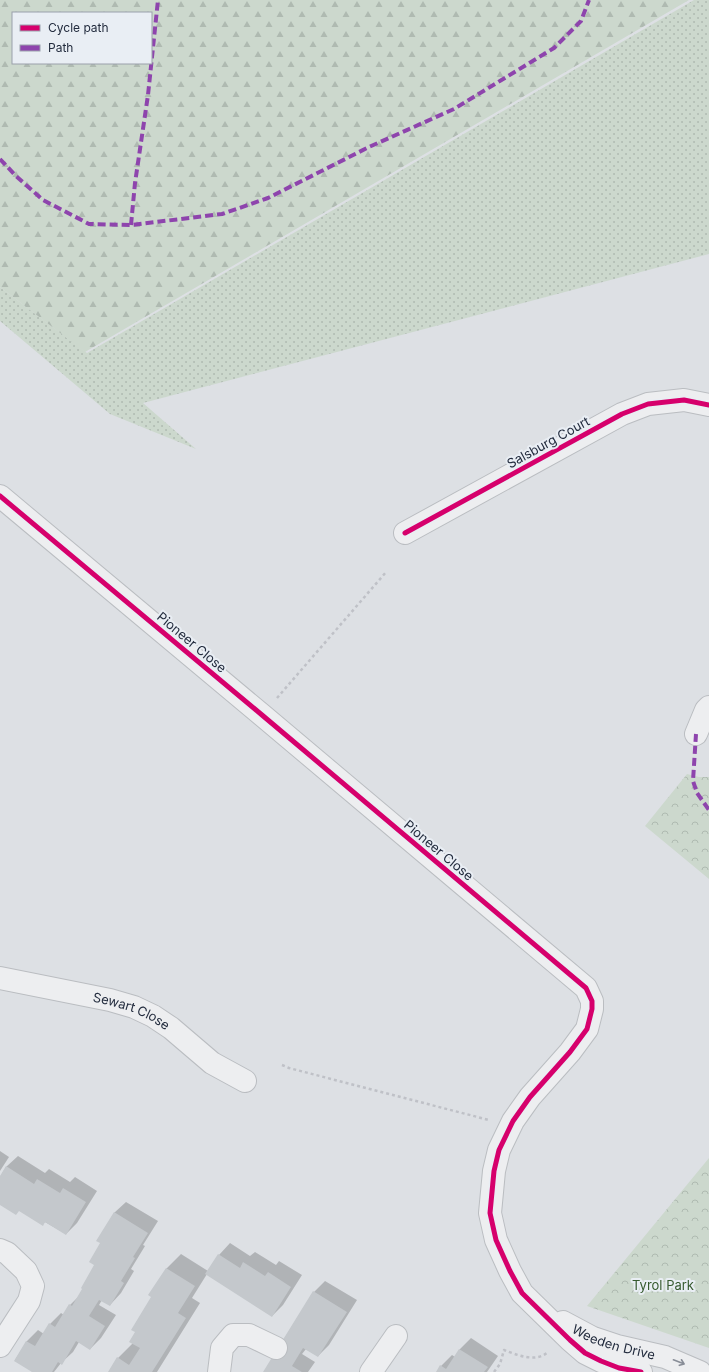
<svg xmlns="http://www.w3.org/2000/svg" width="709" height="1372" font-family="Inter,sans-serif">
	<style>
		.grass { fill: url(#grass-dots) }
		.forest { fill: url(#forest-firs); fill-rule: evenodd }
		.park { fill: url(#park-crowns) }
		.shadow { fill: #0003 }
		.building { fill: #c4c8cc }
		.lines { fill: none; stroke-linecap: round; stroke-linejoin: round }
		.minor-casing { stroke: #babdc1; stroke-width: 24 }
		.path { stroke: #bfc1c7; stroke-width: 2.5; stroke-dasharray: 3 3; stroke-linecap: butt }
		.minor { stroke: #edeef0; stroke-width: 22 }
		.quiet { stroke: #8e44ad; stroke-width: 4; stroke-dasharray: 8 4; stroke-linecap: butt }
		.cycleway-casing { stroke: #e9eef4; stroke-width: 8 }
		.cycleway { stroke: #d6006c; stroke-width: 5 }
		.oneway { stroke: #888d97 }
		.labels { text-anchor: middle; dominant-baseline: central; stroke-width: 4; stroke-linejoin: round; paint-order: stroke }
		.street-label { font-size: 13px; fill: #232c3e; stroke: #e9eef4 }
		.park-label { font-size: 13px; fill: #365a2f; stroke: #e9eef4 }
	</style>
	<defs>
		<pattern id="grass-dots" width="8" height="8" patternUnits="userSpaceOnUse"><rect width="8" height="8" fill="#ccd8cd"/><path d="M2 2h.1M6 6h.1" fill="none" stroke="#afbab1" stroke-width="1.8" stroke-linecap="round"/></pattern>
		<pattern id="forest-firs" width="22" height="20" patternUnits="userSpaceOnUse"><rect width="22" height="20" fill="#ccd8cd"/><path d="M5 1l3.5 6h-7zM16 11l3.5 6h-7z" fill="#afbab1"/></pattern>
		<pattern id="park-crowns" width="20" height="18" patternUnits="userSpaceOnUse"><rect width="20" height="18" fill="#ccd8cd"/><path d="M2 6a3 3 0 1 1 6 0M12 15a3 3 0 1 1 6 0" fill="none" stroke="#afbab1"/></pattern>
	</defs>
	<rect width="100%" height="100%" fill="#dde0e4"/>
	<path class="grass" d="M694 0H709V254L143 403 196 449 110 414 0 321V287L87 353Z"/>
	<path class="forest" d="M0 0H689L85 352 0 287ZM13 13H151V63H13Z"/>
	<g class="park">
		<path d="M687 774 699 777H709V879L645 826Z"/>
		<path d="M709 1158V1348L587 1306Z"/>
	</g>
	<g class="shadow">
		<path d="M0 1151 9 1157 0 1171Z"/>
		<path d="M18 1156 45 1173 49 1169 70 1182 75 1177 97 1191 77 1223 66 1234 45 1222 43 1224 19 1210 0 1204V1177L6 1167Z"/>
		<path d="M126 1202 158 1221 143 1245 145 1246 131 1269 134 1271 121 1293 110 1305 102 1300 99 1305 116 1315 101 1338 90 1349 79 1342 73 1352 61 1363 54 1372H34L15 1360 27 1341 38 1330 44 1334 50 1324 61 1313 64 1315 70 1305 80 1295 96 1265 102 1243 114 1213Z"/>
		<path d="M230 1243 250 1256 255 1252 276 1265 279 1261 302 1275 283 1305 272 1316 207 1274 192 1298 200 1303 157 1372H109L118 1358 133 1343 136 1332 166 1269 181 1254 208 1271 219 1255Z"/>
		<path d="M325 1281 357 1300 329 1345 318 1356 306 1349 302 1354 315 1362 308 1372H264L314 1292Z"/>
		<path d="M471 1338 498 1356 487 1372H437L441 1366 452 1355 455 1357 460 1349Z"/>
	</g>
	<g class="building">
		<path d="M6 1166 34 1184 37 1179 60 1193 63 1188 86 1202 66 1235 45 1222 43 1226 19 1211 16 1215 0 1205V1176Z"/>
		<path d="M114 1212 148 1233 133 1257 135 1258 121 1281 124 1283 110 1306 99 1300 89 1316 105 1326 90 1350 76 1341 62 1365 58 1362 52 1372H32L14 1361 26 1341 35 1346 49 1323 55 1327 69 1304 72 1306 82 1289 81 1288 94 1265 89 1262 100 1243 96 1241Z"/>
		<path d="M218 1254 240 1268 243 1262 265 1276 268 1272 291 1287 272 1317 205 1274Z"/>
		<path d="M166 1268 195 1286 178 1313 186 1318 152 1372H108L117 1357 129 1365 140 1348 129 1342 135 1332 131 1330 151 1297 148 1295Z"/>
		<path d="M313 1291 347 1312 318 1357 303 1348 292 1366 302 1372H263Z"/>
		<path d="M459 1349 488 1367 484 1372H436L440 1365 446 1369Z"/>
	</g>
	<g class="lines">
		<g class="minor-casing">
			<g id="minor">
				<path d="M0 496 262 715 586 988 592 1001V1009L587 1029 570 1052 530 1097 513 1121 499 1150 494 1171 490 1213 496 1240 510 1271 522 1293 570 1340 585 1353 601 1361 619 1368 641 1372"/>
				<path d="M405 533 622 414 648 404 684 400 709 405"/>
				<path d="M696 734 706 710 709 707"/>
				<path id="s1" d="M0 978 110 1000 134 1007 153 1016 171 1028 212 1063 245 1081"/>
				<path d="M0 1250 7 1253 26 1271 33 1286 29 1301 0 1346"/>
				<path id="s2" d="M563 1322 593 1338 617 1346 665 1357 700 1372"/>
				<path d="M219 1372 222 1348 233 1335H249L276 1348"/>
				<path d="M371 1372 396 1336"/>
			</g>
		</g>
		<g class="path">
			<path d="M277 698 387 571"/>
			<path d="M282 1065 289 1068 489 1120"/>
			<path d="M494 1372 500 1364 504 1350C517 1355 536 1363 548 1352"/>
		</g>
		<use href="#minor" class="minor"/>
		<g class="quiet">
			<path d="M0 159 16 176 43 200 89 224 131 225 222 214 268 198 369 147 454 109 554 48 581 21 589 0"/>
			<path d="M131 225 135 183 148 95 158 0"/>
			<path d="M696 734 693 781 697 793 709 810"/>
		</g>
		<g class="cycleway-casing">
			<g id="cycleway">
				<path d="M0 496 262 715 586 988 592 1001V1009L587 1029 570 1052 530 1097 513 1121 499 1150 494 1171 490 1213 496 1240 510 1271 522 1293 570 1340 585 1353 601 1361 619 1368 641 1372"/>
				<path d="M405 533 622 414 648 404 684 400 709 405"/>
			</g>
		</g>
		<use href="#cycleway" class="cycleway"/>
	</g>
	<defs><path id="oneway-shaft" d="M-6 0H5M1.5-3L5.5 0L1.5 3" fill="none" stroke-width="1.6" stroke-linecap="round" stroke-linejoin="round"/></defs>
	<use class="oneway" href="#oneway-shaft" transform="translate(679 1362) rotate(21)"/>
	<g class="labels">
		<g class="street-label">
			<text transform="translate(548 442) rotate(-29)">Salsburg Court</text>
			<text transform="translate(192 642) rotate(40)">Pioneer Close</text>
			<text transform="translate(439 850) rotate(40)">Pioneer Close</text>
			<text stroke="none"><textPath href="#s1" startOffset="136">Sewart Close</textPath></text>
			<text stroke="none"><textPath href="#s2" startOffset="55">Weeden Drive</textPath></text>
		</g>
		<g class="park-label">
			<text x="663" y="1285">Tyrol Park</text>
		</g>
	</g>
	<rect x="12" y="12" width="140" height="52" fill="#e9eef4" stroke="#9aa0ab"/>
	<rect x="20" y="25" width="20" height="6" fill="#d6006c" stroke="#9aa0ab"/>
	<text x="48" y="32" font-size="12" fill="#232c3e">Cycle path</text>
	<rect x="20" y="45" width="20" height="6" fill="#8e44ad" stroke="#9aa0ab"/>
	<text x="48" y="52" font-size="12" fill="#232c3e">Path</text>
</svg>
